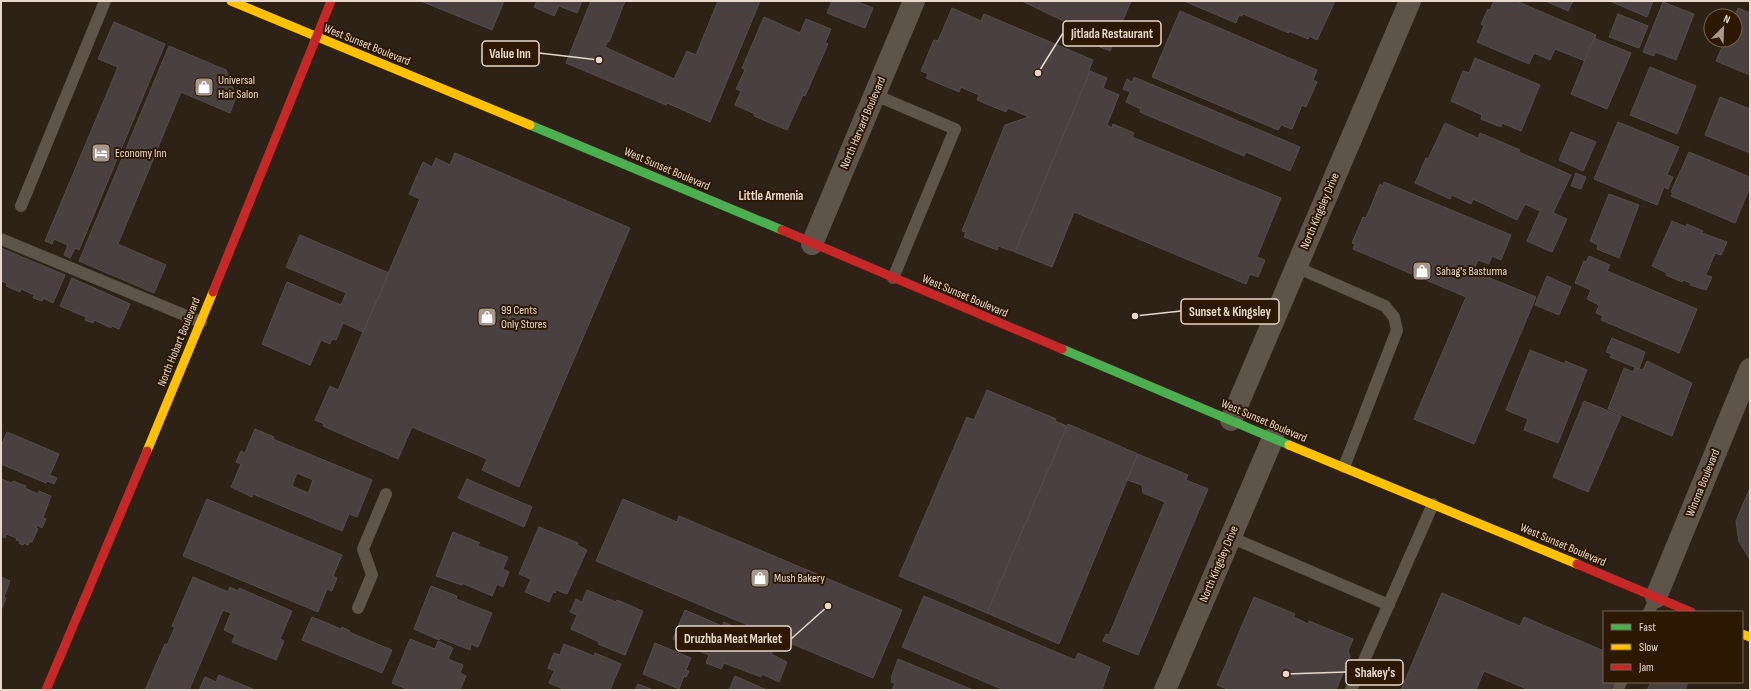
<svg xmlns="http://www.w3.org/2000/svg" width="1751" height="691" font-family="'Sofia Sans Condensed',sans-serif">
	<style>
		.building { fill: #4a403f; stroke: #564c4c; fill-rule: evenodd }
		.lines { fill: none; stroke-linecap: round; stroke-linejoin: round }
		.lane { stroke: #5f544a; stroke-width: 12 }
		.street { stroke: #5f544a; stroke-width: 22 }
		.fast { stroke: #4caf50; stroke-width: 9 }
		.slow { stroke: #ffc107; stroke-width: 9 }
		.jam { stroke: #c62828; stroke-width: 9 }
		.labels { text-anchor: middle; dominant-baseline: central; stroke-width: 4; stroke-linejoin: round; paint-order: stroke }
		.street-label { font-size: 12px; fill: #e7d8cb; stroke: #2d1804 }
		.poi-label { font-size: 12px; fill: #e7d8cb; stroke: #2d1804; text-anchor: start }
		.neighbourhood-label { font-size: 13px; font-weight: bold; fill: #e7d8cb; stroke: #2d1804 }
		.leader { fill: none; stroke: #e7d8cb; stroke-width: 1.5 }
		.callout-dot { fill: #e7d8cb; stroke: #2d1804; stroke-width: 1.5 }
		.callout { fill: #2d1804; stroke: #e7d8cb; stroke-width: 1.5 }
		.callout-label { font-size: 13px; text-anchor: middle; font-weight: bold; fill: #e7d8cb }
	</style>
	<rect width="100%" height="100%" fill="#2e2217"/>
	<g class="building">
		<path d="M421 1H504L492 30Z"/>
		<path d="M537 1H582L577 13 559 6 554 16 534 7Z"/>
		<path d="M591 1H625L609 42 608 41 605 47 674 79 687 51 696 55 718 1H760L710 122 667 103 666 105 566 63Z"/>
		<path d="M832 1H858V2L873 8 865 28 827 13Z"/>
		<path d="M1022 1H1131L1110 51 1071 35 1074 26Z"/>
		<path d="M1184 1H1335L1317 40 1309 36 1308 39 1289 31V33L1243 14 1242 16 1239 15 1236 23Z"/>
		<path d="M1494 1H1516L1596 35 1585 61 1555 49 1550 60 1534 53 1529 64 1477 42 1484 26 1481 24 1488 9 1490 10Z"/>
		<path d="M1546 1H1573L1568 11Z"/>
		<path d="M1610 1H1653L1647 17Z"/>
		<path d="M1663 2 1694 14 1676 60 1655 52 1654 56 1643 52Z"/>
		<path d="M952 8 981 21 984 14 1093 60 1089 70 1090 71 1015 252 998 246 997 250 964 237 966 232 962 231 1005 125 1029 117 1008 108 1006 112 977 100 979 95 961 87 959 92 926 78 928 74 921 71 934 40 938 41Z"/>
		<path d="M1738 8 1750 13V75L1716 61 1725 40H1735V16Z"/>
		<path d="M1180 11 1317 70 1313 80 1317 82 1306 107 1302 105 1292 129 1281 125 1278 130 1152 77Z"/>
		<path d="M1618 14 1648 26 1639 48 1609 37Z"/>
		<path d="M764 17 800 33 806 19 831 29 825 43 828 44 805 96 803 95 787 130 754 116 755 114 735 105 741 91 736 89 745 70 742 68Z"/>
		<path d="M114 22 165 44 79 250 75 248 70 258 64 255 68 245 54 239 52 244 45 241 118 67 98 59Z"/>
		<path d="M1594 38 1631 53 1607 109 1571 94Z"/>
		<path d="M169 46 226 70 236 97 230 113 181 92 118 244 166 265 154 293 79 261Z"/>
		<path d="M1475 58 1540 85 1521 131 1502 123 1501 127 1481 119 1482 115 1451 101 1463 71 1469 73Z"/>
		<path d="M1650 67 1696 86 1677 134 1630 115Z"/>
		<path d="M1090 71 1107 78 1103 88 1119 95 1107 125 1112 128 1113 124 1134 133 1132 137 1281 198 1257 257 1265 260 1258 277 1250 274 1246 284 1074 212 1052 267 1015 252Z"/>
		<path d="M1134 77 1300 147 1290 171 1246 152 1244 156 1140 112 1141 109 1126 102 1130 92 1123 89 1127 79 1132 82Z"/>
		<path d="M1720 97 1750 109V153L1705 135Z"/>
		<path d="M1618 122 1679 147 1667 175 1673 177 1668 189 1664 187 1657 205 1594 179Z"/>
		<path d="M1445 123 1478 138 1480 133 1520 150 1519 152 1571 175 1553 213 1567 219 1552 252 1527 241 1540 211 1525 204 1517 220 1473 199 1471 204 1452 195 1450 199 1415 183 1426 158 1428 159Z"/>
		<path d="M1571 132 1596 142 1583 171 1559 160Z"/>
		<path d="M1689 152 1750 177V187L1735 223 1671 196 1673 193 1671 192Z"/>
		<path d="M455 153 630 228 519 487 482 470 487 459 412 427 398 459 323 426 324 424 315 420 330 386 338 390 420 199 409 194 423 162 432 167 436 158 450 165Z"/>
		<path d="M1576 173 1586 177 1581 189 1571 186Z"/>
		<path d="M1384 182 1511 235 1501 260 1492 256 1489 264 1478 260 1473 271 1536 297 1474 444 1414 419 1466 297 1353 249 1355 244 1352 243 1363 217 1366 218 1380 184 1383 186Z"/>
		<path d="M1609 194 1639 205 1619 258 1597 249 1598 245 1590 241Z"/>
		<path d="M1672 221 1686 227 1687 224 1703 231 1702 233 1727 242 1721 255 1715 253 1706 275 1712 277 1706 290 1690 285 1691 283 1683 280 1682 282 1666 275 1667 273 1652 266Z"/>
		<path d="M300 235 389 273 363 332 343 323 336 340 332 339 330 344 321 340 310 365 262 344 287 282 341 305 346 293 286 267Z"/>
		<path d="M1 248 65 275 53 303 43 298 42 301 33 298 34 295 21 289 20 292 6 286 7 283 1 281Z"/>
		<path d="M1589 256 1610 265 1607 271 1697 309 1679 353 1601 320 1603 316 1596 313 1599 305 1587 299 1591 290 1575 283 1584 261 1586 262Z"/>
		<path d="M1547 276 1571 287 1559 315 1535 305Z"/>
		<path d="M72 278 130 304 119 329 112 326 111 328 94 320 93 323 85 320 86 317 60 306Z"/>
		<path d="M1612 338 1645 352 1639 369 1610 357 1612 354 1606 352Z"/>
		<path d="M1530 350 1565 364V361L1587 370 1558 443 1524 430 1528 419 1506 410Z"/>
		<path d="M1647 361 1692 383 1672 436 1608 409 1624 368 1633 372 1635 368 1643 370Z"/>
		<path d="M987 390 1056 419 1055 421 1067 426 987 613 899 576 967 417 974 420Z"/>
		<path d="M1584 401 1621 416 1588 492 1553 477Z"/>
		<path d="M1068 424 1138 454 1059 644 987 613Z"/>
		<path d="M255 429 274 437 273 439 372 480 357 517 349 514 342 531 253 494 252 497 231 487 241 464 236 462 241 451 245 453ZM297 473 313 480 308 493 292 486Z"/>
		<path d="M7 432 59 454 50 475 57 478 54 484 47 481 46 483 1 464V446Z"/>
		<path d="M1138 454 1188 475 1186 480 1208 489 1138 655 1103 641 1106 634 1109 635 1165 502 1143 493 1142 485 1127 480Z"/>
		<path d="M1 479 12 483 13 481 26 486 25 488 38 494 39 491 51 496 43 518 46 519 42 528 37 525 36 528 38 529 32 542 30 541 28 545 24 543 23 545 19 543 20 541 16 540 17 538 6 534 5 538 1 536Z"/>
		<path d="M467 479 532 507 524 527 458 498Z"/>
		<path d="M1750 488V559L1739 542 1736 521Z"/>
		<path d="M207 499 342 555 333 576 337 578 332 591 327 589 318 612 183 556Z"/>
		<path d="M623 499 677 522 679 516 902 610 873 678 596 561Z"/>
		<path d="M539 527 578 543 577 545 587 550 567 594 556 590 555 593 553 592 549 602 525 592 531 579 519 574Z"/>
		<path d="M453 532 480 543 478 546 508 557 503 569 509 572 503 587 497 584 492 596 462 583V585L436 576Z"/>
		<path d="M1 577 10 581 4 597 6 598 1 610Z"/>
		<path d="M193 577 228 592 230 587 238 591 239 588 292 611 280 639 284 641 276 660 232 642 235 635 224 630 231 613 223 610 189 690H145L165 644 167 645 175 627 172 626Z"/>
		<path d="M431 586 457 596 456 599 492 613 478 647 471 644 470 650 440 638 439 640 414 629Z"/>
		<path d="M587 590 616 602 617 600 643 611 625 655 598 644 599 642 571 629 577 615 570 612 576 599 582 602Z"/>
		<path d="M1442 593 1520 626 1524 617 1604 651V682H1614L1610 690H1529L1484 671 1476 690H1401Z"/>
		<path d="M924 596 1075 660 1078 653 1110 667 1102 690H1004L902 647Z"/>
		<path d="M1254 597 1295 614 1294 617 1308 624 1309 621 1353 639 1348 651 1350 656 1336 690H1230L1217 685Z"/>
		<path d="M685 610 722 626 724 622 737 628 735 632 774 648 771 654 787 662 779 682 762 674 761 677 724 663 721 669 706 663 709 655 673 639Z"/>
		<path d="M312 617 341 629 342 627 350 631 349 632 392 650 382 673 302 640Z"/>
		<path d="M410 639 435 649 438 641 453 648 448 659 463 665 460 673 466 676 460 690H409L392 683Z"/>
		<path d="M655 643 691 658 686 670 689 671 686 677 684 676 679 689 643 674Z"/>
		<path d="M564 644 594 656 595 653 621 664 610 690H566L549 683 554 671 548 668 554 653 560 655Z"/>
		<path d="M898 659 973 690H892L895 683 891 682 892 678H891Z"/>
		<path d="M219 675 255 690H199L205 677 216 682Z"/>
		<path d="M735 676 767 690H729Z"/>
		<path d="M1651 682H1688L1685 690H1647Z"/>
		<path d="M638 684 653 690H635Z"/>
	</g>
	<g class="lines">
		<g class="lane">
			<path d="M875 95 955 129 893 278"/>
			<path d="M21 206 105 1"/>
			<path d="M1 239 201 322"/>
			<path d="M1296 267 1385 306 1394 317 1397 330 1344 467"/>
			<path d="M1230 537 1389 605"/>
			<path d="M358 608 372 575 363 549 386 494"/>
			<path d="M1649 612 1656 597"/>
			<path d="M1351 690 1433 504"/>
			<path d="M1618 690 1621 682"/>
		</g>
		<g class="street">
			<path d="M812 244 914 1"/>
			<path d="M1231 420 1410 1"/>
			<path d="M1656 597 1750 369"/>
			<path d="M1165 690 1273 438"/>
		</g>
		<g class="fast">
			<path d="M530 125 782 230"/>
			<path d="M1062 349 1289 445"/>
		</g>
		<g class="slow">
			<path d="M231 1 530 125"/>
			<path d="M1289 445 1577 564"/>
			<path d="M147 451 213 292"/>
			<path d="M1742 634 1750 637"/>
		</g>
		<g class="jam">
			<path d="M782 230 1062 349"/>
			<path d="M213 292 331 1"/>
			<path d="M1577 564 1691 612"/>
			<path d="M46 690 147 451"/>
		</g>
	</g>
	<defs>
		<g id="shop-square" transform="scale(1)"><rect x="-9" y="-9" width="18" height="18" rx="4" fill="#a6988c" stroke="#2d1804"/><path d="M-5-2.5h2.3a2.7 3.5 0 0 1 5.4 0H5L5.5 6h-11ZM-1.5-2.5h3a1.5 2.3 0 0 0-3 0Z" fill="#fff"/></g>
		<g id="hotel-square" transform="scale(1)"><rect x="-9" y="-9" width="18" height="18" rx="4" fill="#a6988c" stroke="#2d1804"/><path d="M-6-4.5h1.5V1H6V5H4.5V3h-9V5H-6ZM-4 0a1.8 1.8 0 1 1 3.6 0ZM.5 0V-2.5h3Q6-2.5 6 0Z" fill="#fff"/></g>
	</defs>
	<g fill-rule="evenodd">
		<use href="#shop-square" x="204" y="87"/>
		<use href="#hotel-square" x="101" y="153"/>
		<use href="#shop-square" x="1422" y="271"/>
		<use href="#shop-square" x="487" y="317"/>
		<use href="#shop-square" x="760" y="578"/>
	</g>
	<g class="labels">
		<g class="street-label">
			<text transform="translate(367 45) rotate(22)">West Sunset Boulevard</text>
			<text transform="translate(863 123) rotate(-67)">North Harvard Boulevard</text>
			<text transform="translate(667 169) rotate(23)">West Sunset Boulevard</text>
			<text transform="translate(1320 211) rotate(-67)">North Kingsley Drive</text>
			<text transform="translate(965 296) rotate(23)">West Sunset Boulevard</text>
			<text transform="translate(179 342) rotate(-68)">North Hobart Boulevard</text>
			<text transform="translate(1264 421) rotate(23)">West Sunset Boulevard</text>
			<text transform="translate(1703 483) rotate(-68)">Winona Boulevard</text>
			<text transform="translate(1563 545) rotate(23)">West Sunset Boulevard</text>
			<text transform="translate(1219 564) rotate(-67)">North Kingsley Drive</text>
		</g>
		<g class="poi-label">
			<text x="218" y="80">Universal<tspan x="218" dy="14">Hair Salon</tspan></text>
			<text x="115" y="153">Economy Inn</text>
			<text x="1436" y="271">Sahag's Basturma</text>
			<text x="501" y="310">99 Cents<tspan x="501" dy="14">Only Stores</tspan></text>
			<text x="774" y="578">Mush Bakery</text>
		</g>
		<g class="neighbourhood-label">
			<text x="771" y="196">Little Armenia</text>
		</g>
	</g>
	<path class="leader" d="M1038 73L1063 33M599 60L539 53M1135 316L1181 311M828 606L791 639M1286 674L1346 672"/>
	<g class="callout-dot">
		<circle cx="1038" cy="73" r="4"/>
		<circle cx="599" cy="60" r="4"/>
		<circle cx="1135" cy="316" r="4"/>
		<circle cx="828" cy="606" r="4"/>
		<circle cx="1286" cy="674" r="4"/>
	</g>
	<g class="callout">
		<rect x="1063" y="21" width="98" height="25" rx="4"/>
		<rect x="482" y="41" width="57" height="25" rx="4"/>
		<rect x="1181" y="299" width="98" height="25" rx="4"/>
		<rect x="676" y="626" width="115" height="25" rx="4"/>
		<rect x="1346" y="660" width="57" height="25" rx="4"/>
	</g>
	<g class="callout-label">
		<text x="1112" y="38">Jitlada Restaurant</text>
		<text x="510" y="58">Value Inn</text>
		<text x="1230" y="316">Sunset &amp; Kingsley</text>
		<text x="733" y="643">Druzhba Meat Market</text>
		<text x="1375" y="677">Shakey's</text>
	</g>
	<rect width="1751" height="691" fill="none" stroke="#e7d8cb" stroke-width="4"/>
	<rect x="1603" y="611" width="140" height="72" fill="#2d1804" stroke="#776554"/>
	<rect x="1611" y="624" width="20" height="6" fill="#4caf50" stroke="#776554"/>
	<text x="1639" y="631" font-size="12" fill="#e7d8cb">Fast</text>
	<rect x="1611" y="644" width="20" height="6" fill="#ffc107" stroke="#776554"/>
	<text x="1639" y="651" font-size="12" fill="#e7d8cb">Slow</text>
	<rect x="1611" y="664" width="20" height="6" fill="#c62828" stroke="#776554"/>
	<text x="1639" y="671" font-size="12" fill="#e7d8cb">Jam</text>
	<g transform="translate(1723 28) rotate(23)"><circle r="19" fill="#2d1804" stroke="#776554"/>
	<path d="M0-3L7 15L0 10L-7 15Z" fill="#a6988c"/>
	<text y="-6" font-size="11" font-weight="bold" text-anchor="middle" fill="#e7d8cb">N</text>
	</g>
</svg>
